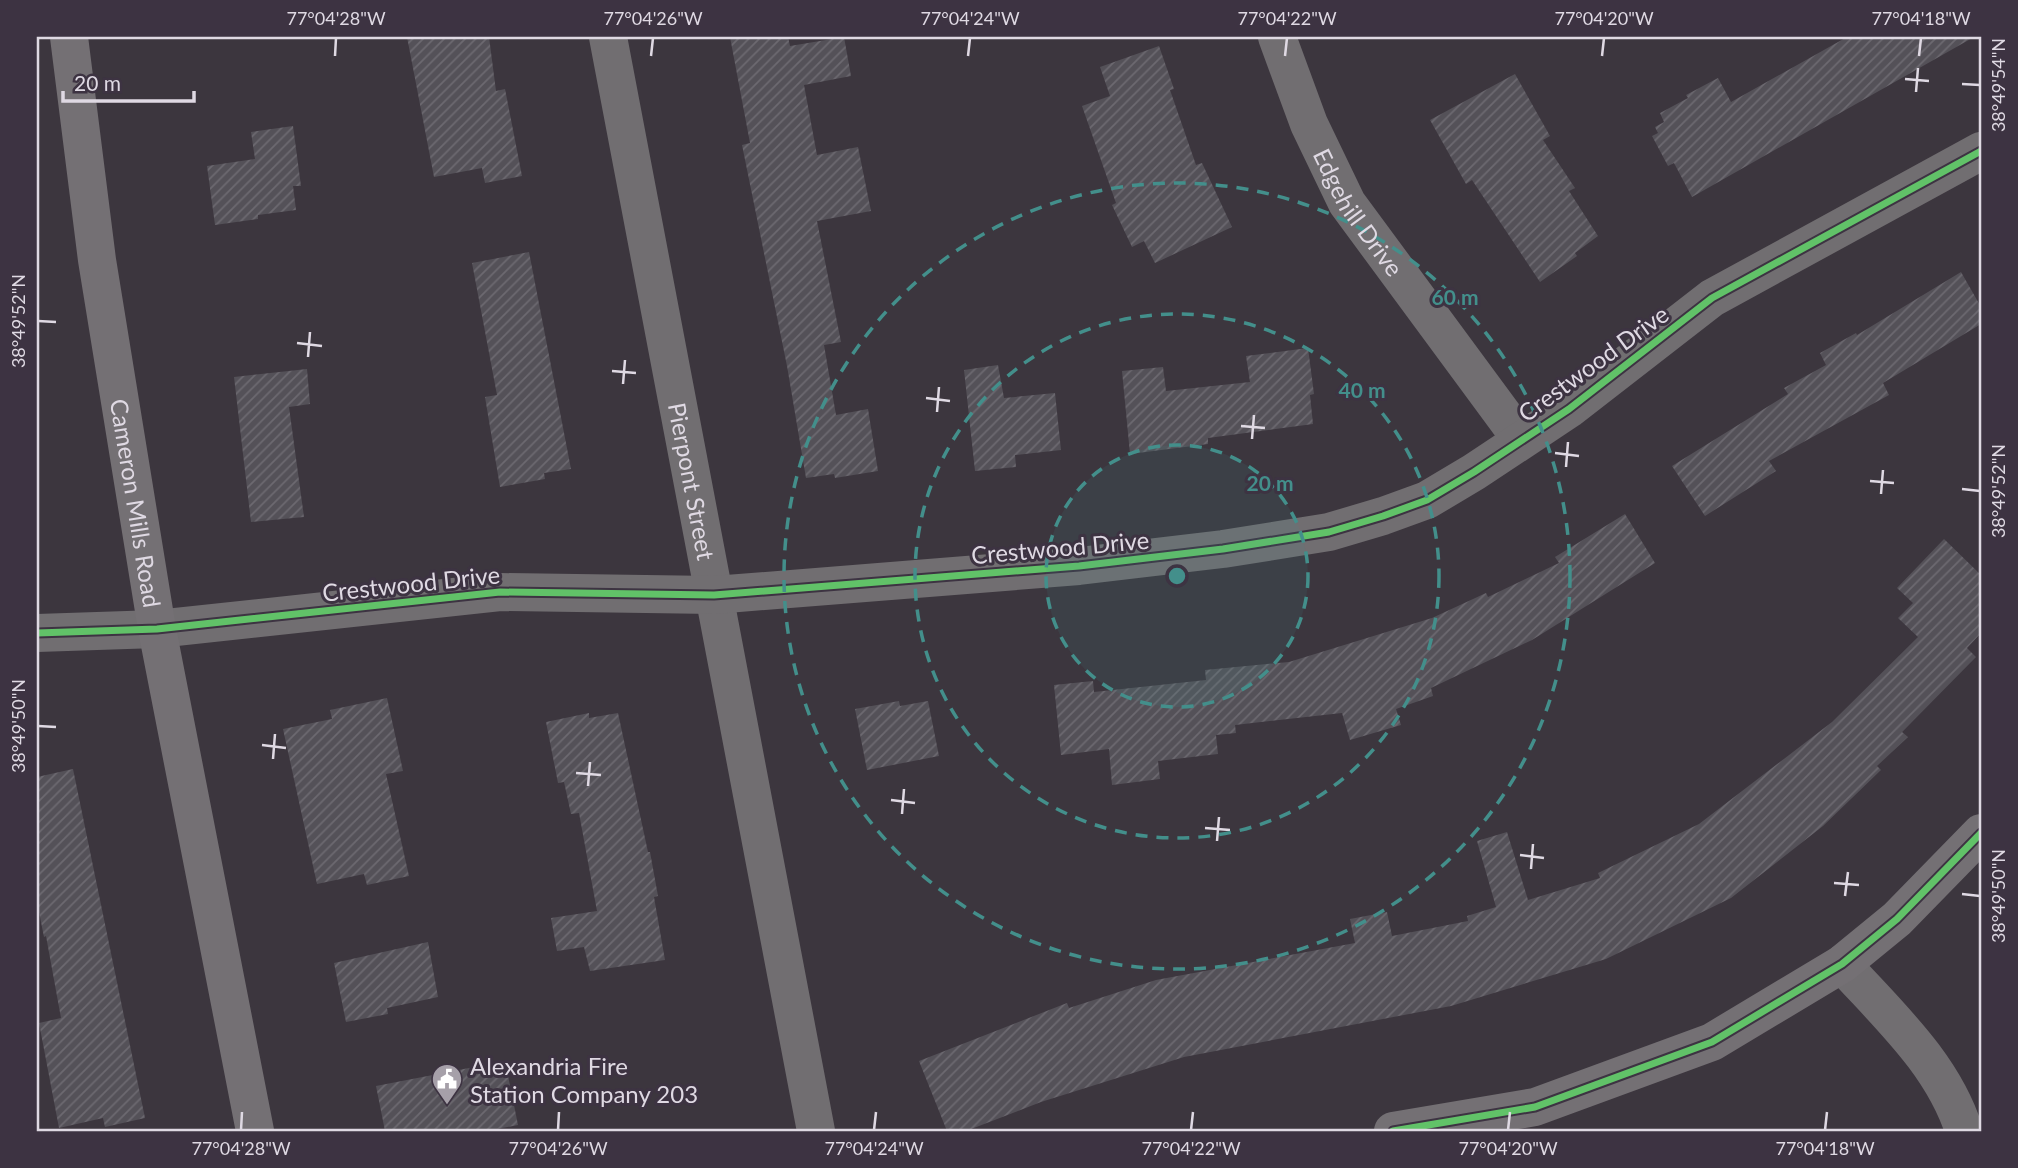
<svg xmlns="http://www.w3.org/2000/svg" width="2018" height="1168" font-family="Lato,sans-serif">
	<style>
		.building { fill: url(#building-hatch) }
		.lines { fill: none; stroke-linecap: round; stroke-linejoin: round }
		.street { stroke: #716e71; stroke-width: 38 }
		.secondary { stroke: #747074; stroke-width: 38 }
		.cycleway-casing { stroke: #3d3342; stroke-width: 11 }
		.cycleway { stroke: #61c268; stroke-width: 7 }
		.ticks { fill: none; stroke: #dfd9e3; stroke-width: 2.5 }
		.ring { fill: none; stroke: #438f8b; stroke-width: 3.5; stroke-dasharray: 12 9 }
		.labels { text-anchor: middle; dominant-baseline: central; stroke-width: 6; stroke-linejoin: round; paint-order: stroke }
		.street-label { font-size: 24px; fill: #dfd9e3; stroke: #3d3342 }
		.poi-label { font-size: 24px; fill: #dfd9e3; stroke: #3d3342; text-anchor: start }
		.centre { fill: #438f8b; stroke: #3d3342; stroke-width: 3.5 }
		.ring-label { font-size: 21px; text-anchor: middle; font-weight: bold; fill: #438f8b; stroke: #3d3342; stroke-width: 6; stroke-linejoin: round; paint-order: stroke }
		.neatline { fill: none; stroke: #dfd9e3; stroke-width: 2.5 }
		.ticks-label { font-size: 18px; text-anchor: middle; fill: #dfd9e3 }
	</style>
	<defs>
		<pattern id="building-hatch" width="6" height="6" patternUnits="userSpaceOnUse" patternTransform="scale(1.75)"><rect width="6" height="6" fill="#545158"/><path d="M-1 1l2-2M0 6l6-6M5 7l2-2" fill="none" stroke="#6c6970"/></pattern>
	</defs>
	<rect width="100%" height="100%" fill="#3c363e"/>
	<g class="building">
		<path d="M407 37H489L496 91 505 89 522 176 485 183 482 168 434 177Z"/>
		<path d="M730 37H788L790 46 844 37 851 76 804 85 817 155 858 147 871 211 817 221 841 342 824 345 836 415 868 409 878 471 835 478 834 474 806 478 787 366 742 145 750 143Z"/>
		<path d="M1847 37H1974L1692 197 1674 163 1668 166 1652 136 1658 133 1655 127 1664 122 1660 113 1688 98 1686 95 1718 78 1731 102Z"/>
		<path d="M1159 46 1174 89 1170 90 1196 165 1202 163 1232 227 1155 263 1144 241 1132 247 1112 205 1116 203 1082 106 1110 96 1100 67Z"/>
		<path d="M1515 74 1550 136 1543 140 1575 188 1569 191 1598 236 1575 253 1577 256 1540 282 1472 180 1466 184 1430 120Z"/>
		<path d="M293 126 301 186H293L296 210 258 215V219L215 225 207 166 255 159 251 132Z"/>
		<path d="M529 252 571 469 544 473 545 479 500 487 485 397 497 395 472 263Z"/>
		<path d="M1961 272 1981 307V324L1883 383 1889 395 1769 461 1776 471 1705 516 1672 466 1788 394 1784 388 1826 365 1820 353 1856 333 1857 335Z"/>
		<path d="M1308 348 1314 394 1310 395 1313 424 1208 438V444L1130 454 1122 371 1163 367 1166 391 1250 382 1246 356Z"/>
		<path d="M998 365 1004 398 1055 393 1061 450 1015 455 1016 467 975 471 964 370Z"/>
		<path d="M307 369 310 404 289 407 304 517 251 522 234 377Z"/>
		<path d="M1625 514 1655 563 1532 640 1431 688 1433 696 1396 709 1401 725 1350 740 1342 713 1235 725 1236 733 1216 735 1218 754 1158 761 1160 779 1112 785 1109 749 1061 755 1054 685 1093 681 1094 692 1206 680 1205 670 1289 662 1432 618 1486 593 1488 597 1559 563 1555 557Z"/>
		<path d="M1944 539 1981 575V633L1967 648 1976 657 1902 732 1908 737 1877 766 1881 770 1823 826 1731 898 1606 959 1451 1006 1184 1057 1041 1102 966 1131H947L919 1061 1067 1003 1069 1008 1156 980 1355 943 1350 919 1387 912 1392 936 1468 921 1467 916 1496 907 1477 841 1507 832 1528 900 1600 878 1598 873 1699 824 1832 722 1918 637 1898 618 1913 603 1897 588Z"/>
		<path d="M387 698 403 771 386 774 409 876 367 885 364 874 317 884 283 729 332 719 330 710Z"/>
		<path d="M899 701 900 706 928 701 939 756 867 770 855 709Z"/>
		<path d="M589 713V718L618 713 648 852H650L658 896 654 897 665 960 590 971 584 947 557 951 551 918 597 911 579 813 571 814 564 782 558 783 546 722Z"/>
		<path d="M73 769 145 1118 105 1127 103 1118 59 1128 39 1023 61 1018 46 936 44 937 37 902V777Z"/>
		<path d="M428 942 438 997 387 1008 388 1014 346 1022 334 963Z"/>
		<path d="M505 1061 518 1125 486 1131H385L376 1086Z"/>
	</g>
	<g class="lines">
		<g class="street">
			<path id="s1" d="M608 37 816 1131"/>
			<path id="s2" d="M1277 37 1309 124 1347 203 1521 439"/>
			<path d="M37 633 157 629 500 592 714 595 1079 566 1223 549 1329 532 1383 516 1427 500 1474 472 1569 409 1712 298 1981 151"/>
			<path d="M1842 964C1888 1015 1943 1064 1964 1131"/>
		</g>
		<g class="secondary">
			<path id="s3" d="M69 37 97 260 157 629 255 1131"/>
			<path d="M1393 1131 1535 1107 1712 1042 1842 964 1897 919 1981 833"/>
		</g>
		<g class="cycleway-casing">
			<g id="cycleway">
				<path d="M37 633 157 629 500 592 714 595 1079 566 1223 549 1329 532 1383 516 1427 500 1474 472 1569 409 1712 298 1981 151"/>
				<path d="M1393 1131 1535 1107 1712 1042 1842 964 1897 919 1981 833"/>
			</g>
		</g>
		<use href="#cycleway" class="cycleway"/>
	</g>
	<path class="ticks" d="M335 56 336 38M651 56 653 38M968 56 970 38M1285 56 1287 38M1602 56 1604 38M1919 56 1921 38M1905 79 1929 81M1962 84 1980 85M1916 92 1918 68M38 321 56 322M297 343 322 346M308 357 310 332M612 371 636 373M623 384 625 360M926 398 950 401M937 412 939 387M1241 426 1265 428M1252 439 1254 415M1555 453 1579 456M1566 467 1568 442M1870 481 1894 483M1962 489 1980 491M1881 494 1883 470M38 726 56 727M262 745 286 748M273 759 275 734M576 773 601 775M588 786 590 762M891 800 915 803M902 814 904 789M1205 828 1230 830M1217 841 1219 817M1520 855 1544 858M1531 869 1533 844M1834 883 1859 885M1962 894 1980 896M1845 896 1848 872M241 1130 242 1112M558 1130 559 1112M874 1130 876 1112M1191 1130 1193 1112M1508 1130 1510 1112M1825 1130 1827 1112"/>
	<circle cx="1177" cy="576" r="131" fill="#438f8b" fill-opacity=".12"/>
	<g class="ring">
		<circle cx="1177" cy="576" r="131"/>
		<circle cx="1177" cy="576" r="262"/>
		<circle cx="1177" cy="576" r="393"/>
	</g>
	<defs>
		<g id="civic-pin" transform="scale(1.575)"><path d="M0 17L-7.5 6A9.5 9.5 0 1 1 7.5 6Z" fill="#a6a0a9" stroke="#3d3342"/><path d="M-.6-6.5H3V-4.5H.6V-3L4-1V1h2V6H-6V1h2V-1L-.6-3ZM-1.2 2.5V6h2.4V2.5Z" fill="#fff"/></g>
	</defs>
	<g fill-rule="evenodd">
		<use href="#civic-pin" x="447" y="1079"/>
	</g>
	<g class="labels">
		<g class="street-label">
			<text stroke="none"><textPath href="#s2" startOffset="194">Edgehill Drive</textPath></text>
			<text transform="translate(1593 363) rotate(-36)">Crestwood Drive</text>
			<text stroke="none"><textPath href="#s1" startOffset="452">Pierpont Street</textPath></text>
			<text stroke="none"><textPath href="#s3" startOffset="471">Cameron Mills Road</textPath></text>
			<text transform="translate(1060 547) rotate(-5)">Crestwood Drive</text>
			<text transform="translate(411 583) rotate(-6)">Crestwood Drive</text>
		</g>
		<g class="poi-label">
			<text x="470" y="1065">Alexandria Fire<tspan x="470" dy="28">Station Company 203</tspan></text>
		</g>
	</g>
	<circle cx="1177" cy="576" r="10" class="centre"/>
	<g class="ring-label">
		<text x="1455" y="305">60 m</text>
		<text x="1362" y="398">40 m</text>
		<text x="1270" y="491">20 m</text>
	</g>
	<rect width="2018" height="1168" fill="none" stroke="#3d3342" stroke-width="77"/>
	<path d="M63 91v10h131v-10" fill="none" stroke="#dfd9e3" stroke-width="3.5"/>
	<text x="74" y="91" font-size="21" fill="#dfd9e3" stroke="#3d3342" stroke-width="5" paint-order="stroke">20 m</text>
	<rect x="38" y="38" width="1942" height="1092" class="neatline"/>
	<g class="ticks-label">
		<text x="336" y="25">77°04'28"W</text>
		<text x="653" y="25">77°04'26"W</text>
		<text x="970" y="25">77°04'24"W</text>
		<text x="1287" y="25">77°04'22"W</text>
		<text x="1604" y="25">77°04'20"W</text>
		<text x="1921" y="25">77°04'18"W</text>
		<text transform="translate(1999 85) rotate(-90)" y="6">38°49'54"N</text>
		<text transform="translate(19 321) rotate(-90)" y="6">38°49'52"N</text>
		<text transform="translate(1999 491) rotate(-90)" y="6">38°49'52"N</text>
		<text transform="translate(19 726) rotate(-90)" y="6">38°49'50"N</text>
		<text transform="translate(1999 896) rotate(-90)" y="6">38°49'50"N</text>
		<text x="241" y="1155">77°04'28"W</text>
		<text x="558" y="1155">77°04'26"W</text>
		<text x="874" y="1155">77°04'24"W</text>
		<text x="1191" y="1155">77°04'22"W</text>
		<text x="1508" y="1155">77°04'20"W</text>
		<text x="1825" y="1155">77°04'18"W</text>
	</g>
</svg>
